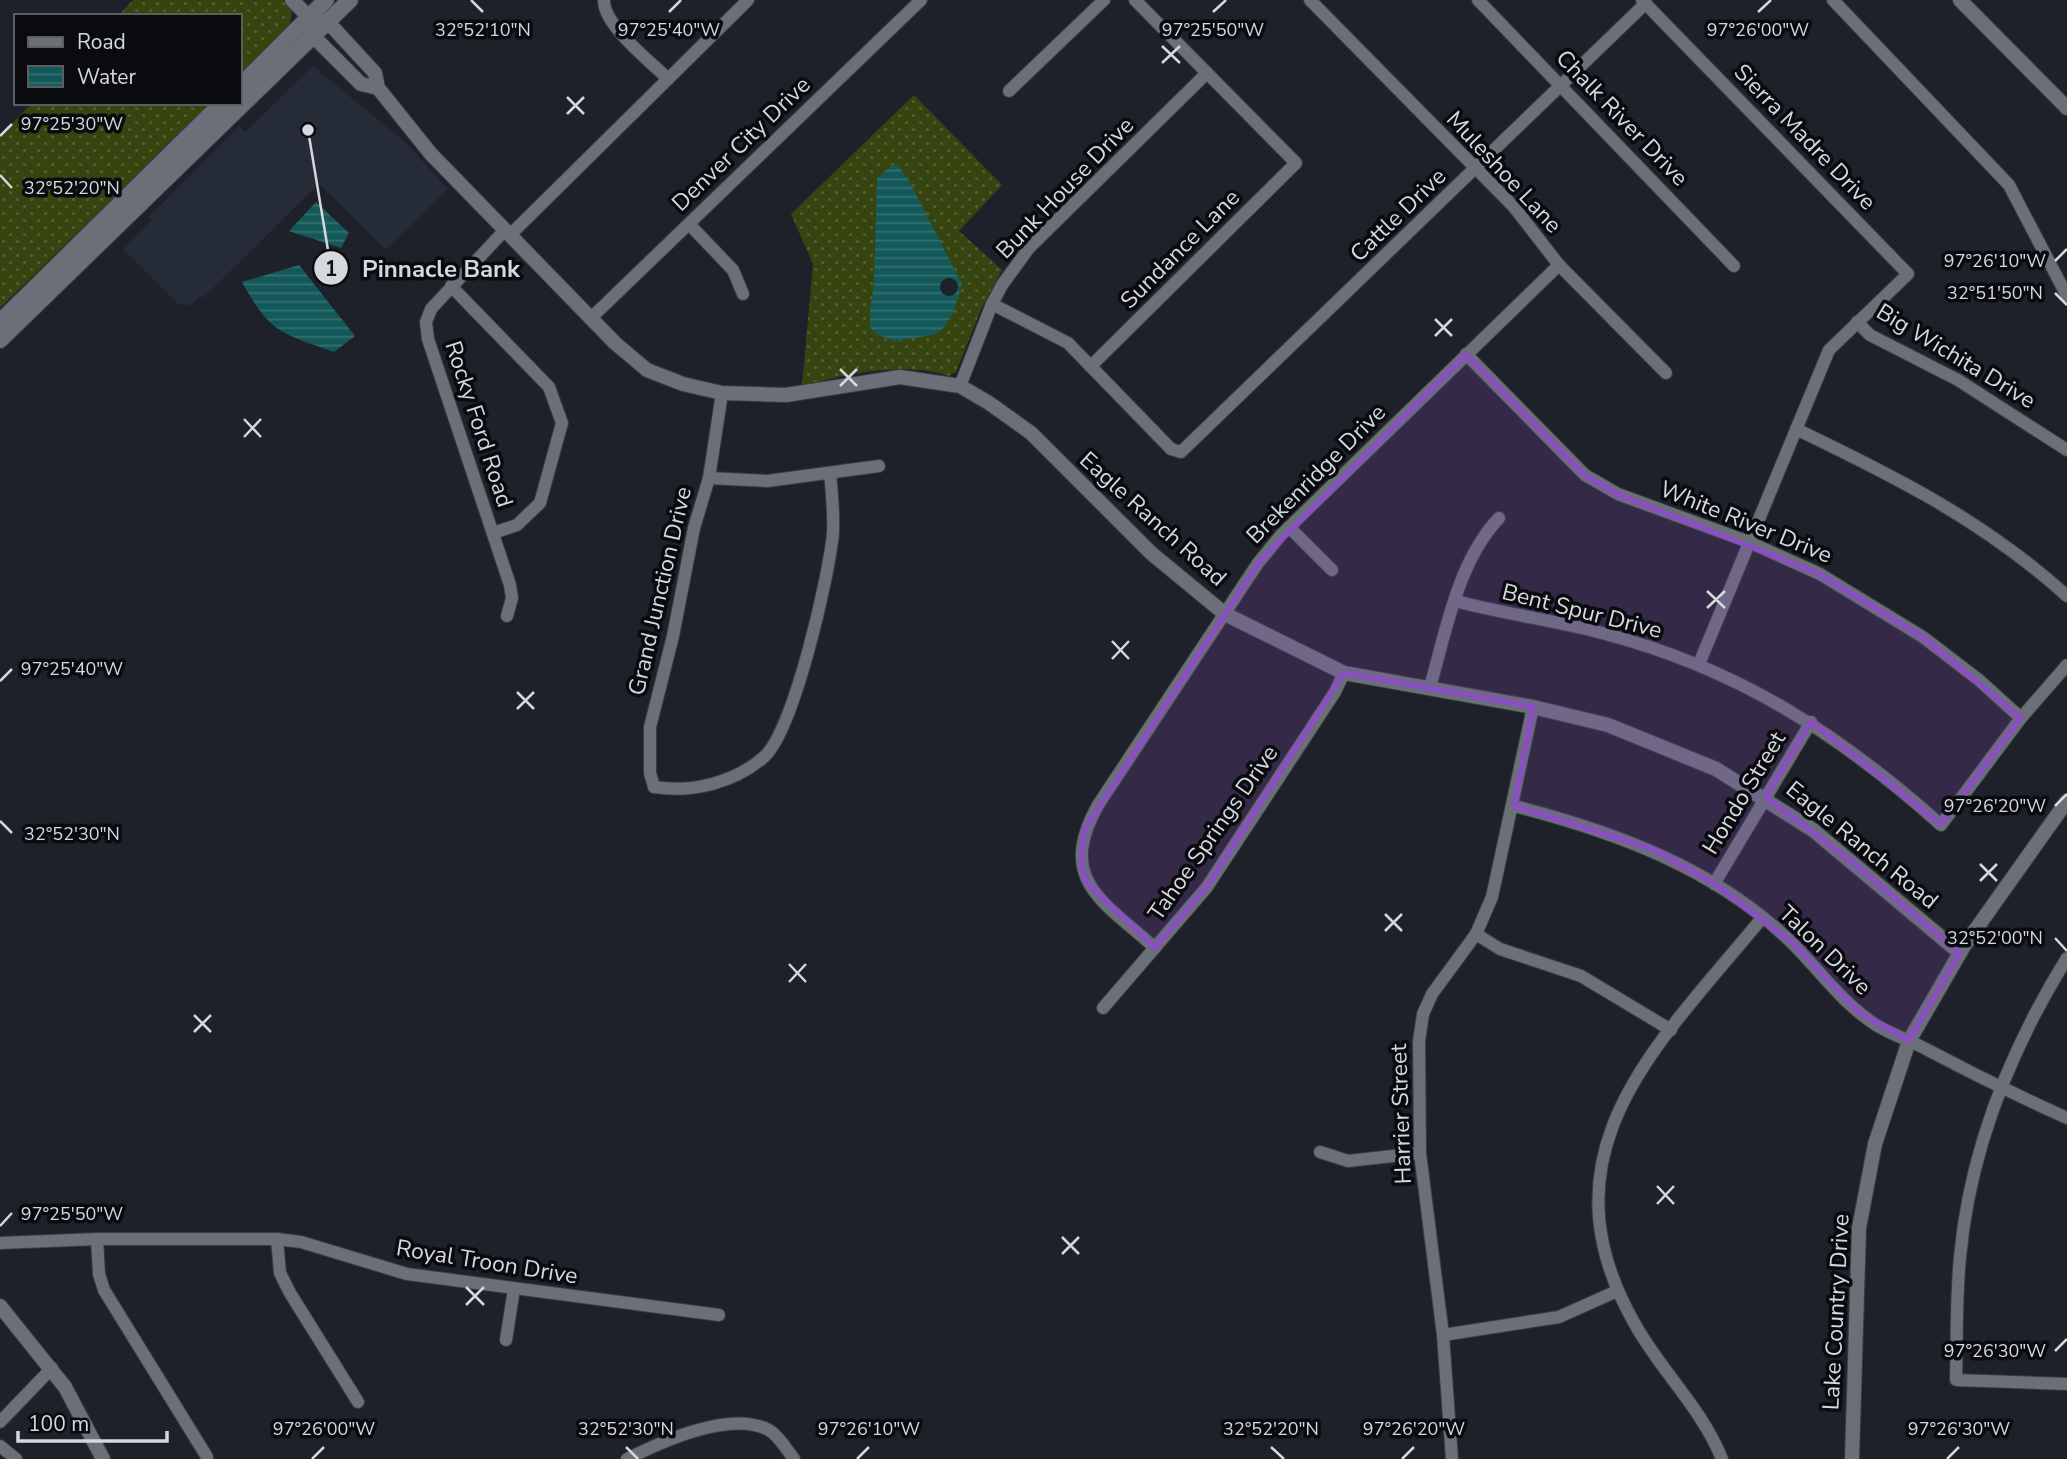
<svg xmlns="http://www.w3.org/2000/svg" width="2067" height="1459" font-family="'Nunito Sans',sans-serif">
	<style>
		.built { fill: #252c38 }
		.grass { fill: url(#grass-dots) }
		.water { fill: url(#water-rules) }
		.pier { fill: #1e2129 }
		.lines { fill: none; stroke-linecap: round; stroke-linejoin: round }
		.minor-casing { stroke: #393c43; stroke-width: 14 }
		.tertiary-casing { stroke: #393c43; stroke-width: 16 }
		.secondary-casing { stroke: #393c43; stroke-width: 18 }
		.minor { stroke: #6a6f78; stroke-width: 12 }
		.tertiary { stroke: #6a6f78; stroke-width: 14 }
		.secondary { stroke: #6a6f78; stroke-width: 16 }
		.marked { fill: #8d4ec5; fill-opacity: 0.2; stroke: #8d4ec5; stroke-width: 5; stroke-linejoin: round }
		.ticks { fill: none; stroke: #d5d8dd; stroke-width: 2.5 }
		.labels { text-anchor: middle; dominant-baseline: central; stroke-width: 7; stroke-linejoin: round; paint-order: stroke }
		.street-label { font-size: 23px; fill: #d5d8dd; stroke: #090b0e }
		.ticks-label { font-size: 18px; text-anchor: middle; fill: #d5d8dd; stroke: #090b0e; stroke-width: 7; stroke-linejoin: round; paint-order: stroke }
		.leader { fill: none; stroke: #d5d8dd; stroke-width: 2.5 }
		.callout-dot { fill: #d5d8dd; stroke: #090b0e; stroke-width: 2.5 }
		.mark-label { font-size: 21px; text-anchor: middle; font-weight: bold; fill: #111 }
		.callout-label { font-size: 24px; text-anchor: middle; font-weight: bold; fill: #d5d8dd; stroke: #090b0e; stroke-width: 7; stroke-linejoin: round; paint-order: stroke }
	</style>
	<defs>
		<pattern id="grass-dots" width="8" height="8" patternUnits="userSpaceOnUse" patternTransform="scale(1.75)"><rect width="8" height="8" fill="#364510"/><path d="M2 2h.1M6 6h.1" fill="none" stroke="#525f32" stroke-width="1.8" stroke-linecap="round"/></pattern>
		<pattern id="water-rules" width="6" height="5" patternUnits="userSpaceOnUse" patternTransform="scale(1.75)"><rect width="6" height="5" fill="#14595a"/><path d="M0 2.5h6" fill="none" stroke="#357071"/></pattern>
	</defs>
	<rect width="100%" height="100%" fill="#1e2129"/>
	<path class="built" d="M313 66 406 143 448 189 386 250 319 184 203 298 200 296 191 305 178 304 123 249 152 220 149 217 239 126 245 132Z"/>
	<g class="grass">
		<path d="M133 0H283L292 13 289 27 240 75V16H118Z"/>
		<path d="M914 95 1002 185 959 231 1002 270 981 309 956 372 949 376C903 361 847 374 802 386L813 264 791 214Z"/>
		<path d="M32 103H211L0 308V136Z"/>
	</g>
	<g class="water">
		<path d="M892 165 898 166 908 179 962 284 953 313 942 330 932 335 895 341 876 334 870 327V313L874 283 877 179Z"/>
		<path d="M316 202 349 233 341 248 289 231Z"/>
		<path d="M299 265 355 336 334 352C280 332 271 334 242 282Z"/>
	</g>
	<circle class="pier" cx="949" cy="287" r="9"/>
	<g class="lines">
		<g class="minor-casing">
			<g id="minor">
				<path d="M604 0C603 25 650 61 668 79"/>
				<path d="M1310 0 1514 207 1559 265 1666 373"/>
				<path d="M1478 0 1734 266"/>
				<path d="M1642 0 1908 274 1829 350 1699 664"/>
				<path d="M1833 0 2009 185 2067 296"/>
				<path d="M1009 91 1104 0"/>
				<path d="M689 224 733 270 743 294"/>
				<path d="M505 230 431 309 426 322 428 339 510 585 512 598 507 616"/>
				<path d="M510 235 748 0"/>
				<path d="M451 286 549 387 562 423 540 503 517 525 493 533"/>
				<path d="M992 304 1068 343 1171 449 1181 452 1646 3"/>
				<path d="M591 318 921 0"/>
				<path d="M1857 322 1870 335 1958 380 2067 450"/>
				<path d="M1466 354 1585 475 1618 494 1749 542 1820 574 1923 637 1979 680 2021 718"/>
				<path d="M1092 365 1296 163 1135 0"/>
				<path d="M960 386 992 304 1002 285 1029 248 1207 73"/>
				<path d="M1796 429C1896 477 1984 521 2067 596"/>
				<path d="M709 478 767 481 879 466"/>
				<path d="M1289 527 1332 570"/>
				<path d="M1456 601C1504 614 1553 620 1602 633 1737 668 1838 733 1941 825L2021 718 2067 665"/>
				<path d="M1430 687C1446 631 1458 561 1499 518"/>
				<path d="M654 787C692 793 734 783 764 757 794 730 829 576 833 533 834 513 832 493 830 473"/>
				<path d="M654 787 650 773V727L673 636 694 528 709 478 722 393"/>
				<path d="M1514 806C1615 832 1715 868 1792 943 1820 971 1842 1003 1876 1025 1891 1034 1908 1040 1924 1048 1971 1073 2018 1096 2067 1118"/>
				<path d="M1714 884 1811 722"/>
				<path d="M1476 934 1500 949 1581 976 1671 1030"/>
				<path d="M1155 948C1103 901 1056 880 1098 805L1258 563 1281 535 1559 265"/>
				<path d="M2067 958C2010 1050 1970 1148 1960 1257 1956 1297 1957 1339 1956 1380L2067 1384"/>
				<path d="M1103 1008 1207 887 1335 692 1344 673"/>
				<path d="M1320 1152 1348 1161 1420 1153"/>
				<path d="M97 1239 99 1274 104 1290 207 1457"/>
				<path d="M277 1239 280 1273 290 1293 358 1402"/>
				<path d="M0 1243 97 1239H277L301 1242 407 1274 719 1315"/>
				<path d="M1443 1335 1559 1317 1617 1291"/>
				<path d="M506 1340 514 1289"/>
				<path d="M0 1422 52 1368"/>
				<path d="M0 1446 16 1459"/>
				<path d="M627 1459C663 1441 730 1410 769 1430 779 1436 787 1450 794 1459"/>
				<path d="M1452 1459 1443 1335 1420 1153 1419 1041 1423 1014 1432 994 1476 934 1492 897 1533 707"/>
				<path d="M1722 1459C1702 1409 1662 1372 1636 1326 1535 1152 1658 1045 1762 918"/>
			</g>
		</g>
		<g class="tertiary-casing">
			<g id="tertiary">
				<path d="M292 0 308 16"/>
				<path d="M1960 0 2067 108"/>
				<path d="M320 19 327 21 375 73 378 88 431 154 615 343 647 370 683 384 722 393 786 395 900 377 960 386 989 403 1031 433 1151 553 1225 614 1344 673 1533 707 1608 725 1716 769 1813 830 1960 953"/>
				<path d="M310 25 313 36 361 84 378 88"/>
				<path d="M0 1306 65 1387 103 1459"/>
				<path d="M1852 1459 1859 1228 1875 1144 1909 1041 1964 946 2067 801"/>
			</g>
		</g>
		<g class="secondary-casing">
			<g id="secondary">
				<path d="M240 86 326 0"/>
				<path d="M0 322 222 103"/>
				<path d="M0 340 350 0"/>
			</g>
		</g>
		<use href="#minor" class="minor"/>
		<use href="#tertiary" class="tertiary"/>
		<use href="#secondary" class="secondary"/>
	</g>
	<path class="marked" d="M1466 354 1585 475 1618 494 1820 574 1923 637 2021 718 1941 825 1811 722 1766 797 1853 862 1960 953 1909 1041 1858 1012 1792 943 1714 884 1652 849 1514 806 1533 707 1344 673 1207 887 1155 948 1086 882 1081 866 1084 830 1258 563Z"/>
	<path class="ticks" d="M471 0 483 12M669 12 681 0M1213 12 1226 0M1758 12 1771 0M1162 46 1180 63M1162 63 1180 46M567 97 584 114M567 114 584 97M0 136 12 124M0 175 12 188M2055 261 2067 249M2055 293 2067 305M1435 319 1452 336M1435 336 1452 319M840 369 857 386M840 386 857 369M244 419 261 437M244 437 261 419M1707 591 1725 608M1707 608 1725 591M1112 641 1129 659M1112 659 1129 641M0 681 12 669M517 692 534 709M517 709 534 692M2055 806 2067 794M0 821 12 833M1980 864 1997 881M1980 881 1997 864M1385 914 1402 931M1385 931 1402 914M2055 938 2067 951M789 964 806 982M789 982 806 964M194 1015 211 1032M194 1032 211 1015M1657 1186 1674 1204M1657 1204 1674 1186M0 1226 12 1213M1062 1237 1079 1254M1062 1254 1079 1237M466 1287 484 1305M466 1305 484 1287M2055 1351 2067 1339M626 1447 638 1459M1271 1447 1284 1459M312 1459 324 1447M857 1459 869 1447M1402 1459 1414 1447M1947 1459 1959 1447"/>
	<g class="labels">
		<g class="street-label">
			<text transform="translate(1622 118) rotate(46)">Chalk River Drive</text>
			<text transform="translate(1805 137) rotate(46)">Sierra Madre Drive</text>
			<text transform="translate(741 144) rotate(-44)">Denver City Drive</text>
			<text transform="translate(1504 172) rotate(47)">Muleshoe Lane</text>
			<text transform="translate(1065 188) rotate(-46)">Bunk House Drive</text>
			<text transform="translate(1398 215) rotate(-44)">Cattle Drive</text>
			<text transform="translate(1180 249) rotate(-45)">Sundance Lane</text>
			<text transform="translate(1956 356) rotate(31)">Big Wichita Drive</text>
			<text transform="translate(479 424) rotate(72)">Rocky Ford Road</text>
			<text transform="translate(1316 474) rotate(-45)">Brekenridge Drive</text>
			<text transform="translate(1153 519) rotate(42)">Eagle Ranch Road</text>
			<text transform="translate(1746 522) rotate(22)">White River Drive</text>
			<text transform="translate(660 591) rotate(-77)">Grand Junction Drive</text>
			<text transform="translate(1582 611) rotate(14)">Bent Spur Drive</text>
			<text transform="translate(1744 793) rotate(-59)">Hondo Street</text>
			<text transform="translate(1213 833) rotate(-55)">Tahoe Springs Drive</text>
			<text transform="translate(1862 845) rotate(39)">Eagle Ranch Road</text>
			<text transform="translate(1825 950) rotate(44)">Talon Drive</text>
			<text transform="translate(1401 1114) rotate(-92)">Harrier Street</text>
			<text transform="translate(487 1262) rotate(9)">Royal Troon Drive</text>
			<text transform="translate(1836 1312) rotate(-87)">Lake Country Drive</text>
		</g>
	</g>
	<g class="ticks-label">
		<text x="483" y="36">32°52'10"N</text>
		<text x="669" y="36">97°25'40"W</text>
		<text x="1213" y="36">97°25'50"W</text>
		<text x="1758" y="36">97°26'00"W</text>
		<text x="72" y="130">97°25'30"W</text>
		<text x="72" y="194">32°52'20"N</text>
		<text x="1995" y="267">97°26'10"W</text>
		<text x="1995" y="299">32°51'50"N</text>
		<text x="72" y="675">97°25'40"W</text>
		<text x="1995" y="812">97°26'20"W</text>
		<text x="72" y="840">32°52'30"N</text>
		<text x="1995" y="944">32°52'00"N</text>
		<text x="72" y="1220">97°25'50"W</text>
		<text x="1995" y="1357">97°26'30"W</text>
		<text x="324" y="1435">97°26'00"W</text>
		<text x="626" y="1435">32°52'30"N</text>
		<text x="869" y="1435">97°26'10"W</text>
		<text x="1271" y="1435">32°52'20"N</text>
		<text x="1414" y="1435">97°26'20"W</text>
		<text x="1959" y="1435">97°26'30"W</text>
	</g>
	<path class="leader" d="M308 130L331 268"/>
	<g class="callout-dot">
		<circle cx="308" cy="130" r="7"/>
		<circle cx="331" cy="268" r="18"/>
	</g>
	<g class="mark-label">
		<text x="331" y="276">1</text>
	</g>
	<g class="callout-label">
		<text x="441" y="277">Pinnacle Bank</text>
	</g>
	<rect x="14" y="14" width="228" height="91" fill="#090b0e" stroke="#5b5d61" stroke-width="2"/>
	<rect x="28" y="37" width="35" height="10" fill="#6a6f78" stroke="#5b5d61" stroke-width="2"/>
	<text x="77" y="49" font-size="21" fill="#d5d8dd">Road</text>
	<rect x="28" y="66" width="35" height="21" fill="url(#water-rules)" stroke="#5b5d61" stroke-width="2"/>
	<text x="77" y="84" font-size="21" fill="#d5d8dd">Water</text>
	<path d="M18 1431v10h149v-10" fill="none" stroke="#d5d8dd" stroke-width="3.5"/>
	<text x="28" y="1431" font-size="21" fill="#d5d8dd" stroke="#090b0e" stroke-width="5" paint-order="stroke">100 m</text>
</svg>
